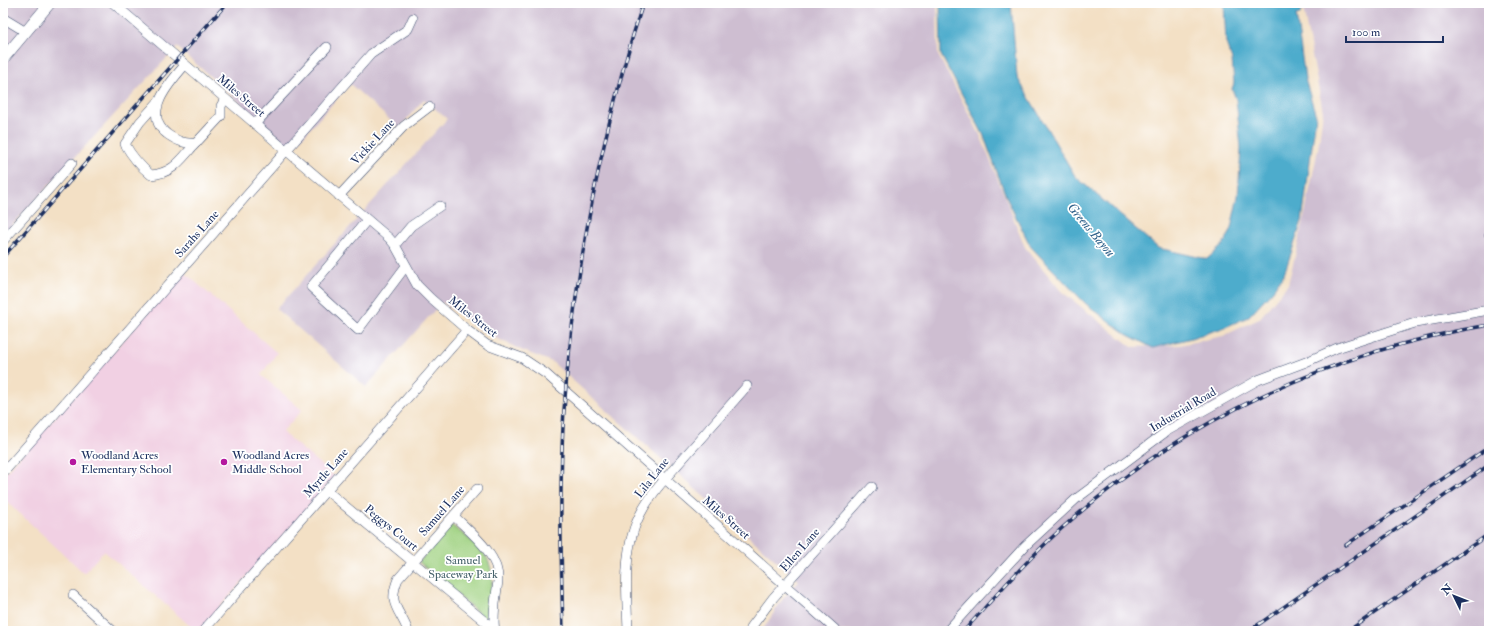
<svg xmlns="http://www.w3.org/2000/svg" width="1492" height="634" font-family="'IM FELL Double Pica',serif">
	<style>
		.built { fill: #f1d0e3 }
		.industrial { fill: #cebed1 }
		.green { fill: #a0d282; stroke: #5e8070 }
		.water { fill: #4daccc; stroke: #346e95 }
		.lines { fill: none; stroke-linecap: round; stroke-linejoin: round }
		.minor-casing { stroke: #3b4a6d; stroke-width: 10 }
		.major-casing { stroke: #3b4a6d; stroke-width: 12 }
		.minor { stroke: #fff; stroke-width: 9 }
		.major { stroke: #fff; stroke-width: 11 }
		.rail-casing { stroke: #1b2f5e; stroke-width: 3.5 }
		.rail { stroke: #fff; stroke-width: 2; stroke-dasharray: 6; stroke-linecap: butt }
		.poi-dot { fill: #b5179e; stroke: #fff; stroke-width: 1.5 }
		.labels { text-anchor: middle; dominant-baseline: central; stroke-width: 3.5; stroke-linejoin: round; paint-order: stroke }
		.street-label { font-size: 12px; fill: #1b2f5e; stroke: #fff }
		.poi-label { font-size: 12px; fill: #1b2f5e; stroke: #fff; text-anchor: start }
		.park-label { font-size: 12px; fill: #436069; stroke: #fff }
		.water-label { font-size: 13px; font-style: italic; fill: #2f618a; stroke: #fff }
	</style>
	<rect width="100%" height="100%" fill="#fff"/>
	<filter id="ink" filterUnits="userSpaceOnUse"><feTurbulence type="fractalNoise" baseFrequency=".025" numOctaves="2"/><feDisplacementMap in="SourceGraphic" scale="8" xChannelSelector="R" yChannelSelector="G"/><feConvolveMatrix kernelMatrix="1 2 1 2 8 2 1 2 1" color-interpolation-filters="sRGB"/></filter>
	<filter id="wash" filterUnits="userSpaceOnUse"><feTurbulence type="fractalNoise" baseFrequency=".012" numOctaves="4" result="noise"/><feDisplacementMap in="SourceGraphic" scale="16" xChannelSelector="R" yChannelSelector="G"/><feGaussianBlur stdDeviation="0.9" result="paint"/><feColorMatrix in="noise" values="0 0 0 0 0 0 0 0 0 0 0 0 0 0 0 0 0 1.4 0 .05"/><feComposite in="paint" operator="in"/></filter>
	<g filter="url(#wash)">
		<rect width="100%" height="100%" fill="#f3e0c5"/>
		<path class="built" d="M184 272 277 353 261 375 302 410 282 432 335 477 198 631H196L104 551 84 573 3 498V476Z"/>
		<path class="industrial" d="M3 3H937L938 55 980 135 1025 247 1061 291 1132 347 1180 345 1223 336 1259 319 1288 284 1302 228 1318 149 1323 112 1302 3H1489V631H762L782 600 799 581 552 362 521 350 482 331 442 302 366 387 276 309 447 119 424 99 399 128 350 84 292 149 177 47 3 235Z"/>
		<path class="green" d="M451 525C461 533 474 541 482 551 498 569 491 599 488 621L419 562Z"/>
		<path class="water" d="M940 3H1011L1017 77 1075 176 1158 248 1207 259 1222 246 1230 233 1238 196 1241 148 1236 99 1232 89 1234 83 1232 60 1226 43 1224 3H1296L1302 9 1300 14 1296 15 1305 79 1316 116 1302 221 1284 274 1273 290 1248 317 1223 328 1191 338 1153 348 1126 334 1085 303 1031 247 1007 199 983 134 941 55Z"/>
	</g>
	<g filter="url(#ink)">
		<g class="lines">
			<g class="minor-casing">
				<g id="minor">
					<path d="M113 3 389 238 395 245 417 285 430 298 467 330 487 345 522 358 546 374 837 631"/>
					<path d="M3 18 26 32"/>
					<path d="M185 65C170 82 141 114 167 134 177 141 184 144 196 143L221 116V106L225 99"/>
					<path d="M158 102 140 122 125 144C132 157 140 166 151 175 174 173 181 159 196 143"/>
					<path d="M255 124 327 47"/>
					<path d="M339 196 404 126 429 107"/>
					<path d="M367 220 311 287 358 330 406 266"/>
					<path d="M3 241 72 163"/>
					<path d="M395 245 411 226 440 206"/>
					<path d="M3 473 371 54 408 29 413 18"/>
					<path d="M327 491 494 629"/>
					<path d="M454 516C471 533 500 555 498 581 496 597 492 616 495 631"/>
					<path d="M73 595 113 631"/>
					<path d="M203 631 467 330"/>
					<path d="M408 631C400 609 387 605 398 579L477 489"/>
					<path d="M628 631C627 597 623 562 634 529 640 511 652 494 664 480L747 386"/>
					<path d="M750 631 752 626 773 598 872 487"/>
					<path d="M947 631 1025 546 1076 499 1167 431 1258 380 1306 362 1337 348 1415 323 1489 310"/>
				</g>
			</g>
			<g class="major-casing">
				<path id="major" d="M3 59 50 3"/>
			</g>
			<use href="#minor" class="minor"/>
			<use href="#major" class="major"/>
			<g class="rail-casing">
				<g id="rail">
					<path d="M1486 235H1489"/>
					<path d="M3 257 227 3"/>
					<path d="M1346 545 1489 447"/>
					<path d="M563 631C561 558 559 484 564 410 574 272 601 135 643 3"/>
					<path d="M964 631C995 596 1026 561 1061 529 1180 422 1331 351 1489 325"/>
					<path d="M1249 631 1489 465"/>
					<path d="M1348 631 1489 534"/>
				</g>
			</g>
			<use href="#rail" class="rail"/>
		</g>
	</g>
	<g class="poi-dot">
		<circle cx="73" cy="462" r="4"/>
		<circle cx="224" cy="462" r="4"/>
	</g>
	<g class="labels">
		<g class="street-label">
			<text transform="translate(241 96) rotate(40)">Miles Street</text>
			<text transform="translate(373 142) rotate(-47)">Vickie Lane</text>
			<text transform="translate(197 234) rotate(-48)">Sarahs Lane</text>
			<text transform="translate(473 317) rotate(38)">Miles Street</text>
			<text transform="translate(1183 410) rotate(-31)">Industrial Road</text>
			<text transform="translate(326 473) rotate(-49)">Myrtle Lane</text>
			<text transform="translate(652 478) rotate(-52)">Lila Lane</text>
			<text transform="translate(442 511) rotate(-49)">Samuel Lane</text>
			<text transform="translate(726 518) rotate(41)">Miles Street</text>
			<text transform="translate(391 528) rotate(39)">Peggys Court</text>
			<text transform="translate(800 550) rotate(-49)">Ellen Lane</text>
		</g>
		<g class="poi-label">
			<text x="81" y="455">Woodland Acres<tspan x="81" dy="14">Elementary School</tspan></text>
			<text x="232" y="455">Woodland Acres<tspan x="232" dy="14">Middle School</tspan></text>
		</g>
		<g class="park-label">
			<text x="463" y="560">Samuel<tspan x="463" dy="14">Spaceway Park</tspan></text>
		</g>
		<g class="water-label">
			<text transform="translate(1091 230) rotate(50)">Greens Bayou</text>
		</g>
	</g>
	<rect width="1492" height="634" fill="none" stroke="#fff" stroke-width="16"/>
	<g transform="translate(1454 596) rotate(313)" stroke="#ffffff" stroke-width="3" paint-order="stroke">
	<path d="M0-3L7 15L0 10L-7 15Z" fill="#1b2f5e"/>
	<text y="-6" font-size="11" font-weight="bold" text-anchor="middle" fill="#1b2f5e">N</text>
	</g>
	<path d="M1346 36v6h97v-6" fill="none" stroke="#1b2f5e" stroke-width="2"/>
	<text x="1352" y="36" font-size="12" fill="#1b2f5e" stroke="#ffffff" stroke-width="3" paint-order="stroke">100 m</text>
</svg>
